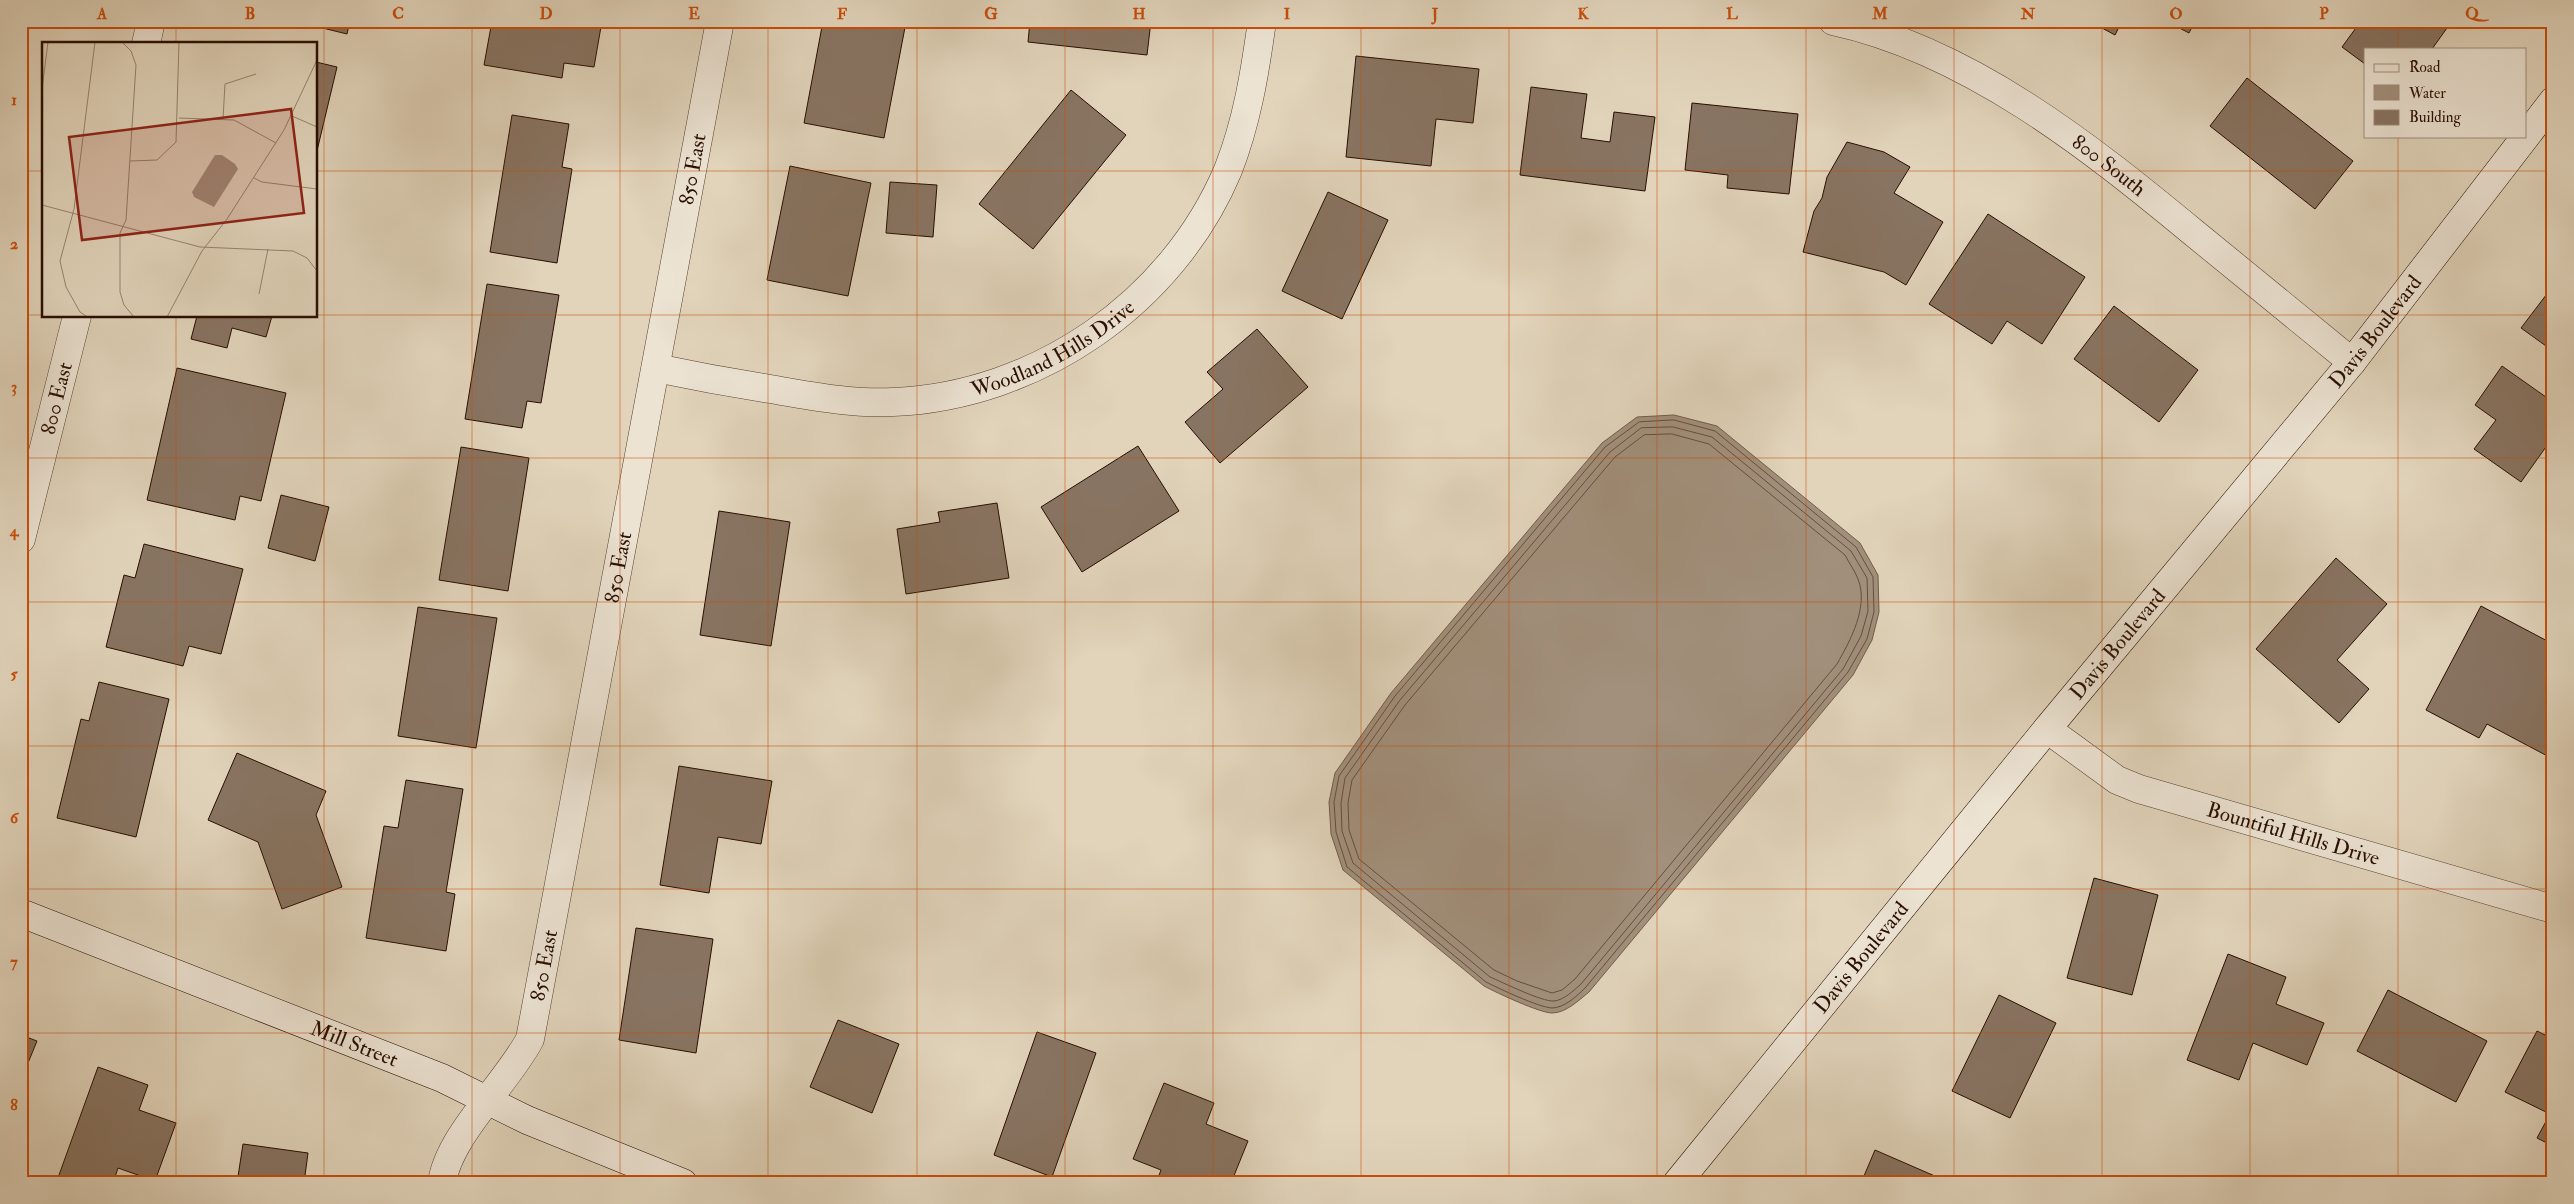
<svg xmlns="http://www.w3.org/2000/svg" width="2574" height="1204" font-family="'IM FELL Double Pica',serif">
	<style>
		.water { fill: #a2907c; stroke: #715c4b }
		.lines { fill: none; stroke-linecap: round; stroke-linejoin: round }
		.shore { stroke: #654e3e; stroke-width: 1 }
		.building { fill: #887462; stroke: #280d01 }
		.street-casing { stroke: #563f30; stroke-width: 29 }
		.secondary-casing { stroke: #280d01; stroke-width: 29 }
		.street { stroke: #ece3d3; stroke-width: 28 }
		.secondary { stroke: #ece3d3; stroke-width: 28 }
		.grid { fill: none; stroke: #cb4e0a; stroke-width: 1; stroke-opacity: 0.55 }
		.labels { text-anchor: middle; dominant-baseline: central; stroke-width: 5; stroke-linejoin: round; paint-order: stroke }
		.street-label { font-size: 21px; fill: #280d01; stroke: #ece3d3 }
		.inset-road { fill: none; stroke: #978471; stroke-width: 1 }
		.view { fill: #8f2418; fill-opacity: 0.15; stroke: #8f2418; stroke-width: 2.5 }
		.inset-edge { fill: none; stroke: #280d01; stroke-width: 2.5 }
		.neatline { fill: none; stroke: #cb4e0a; stroke-width: 2 }
		.grid-label { font-size: 16px; text-anchor: middle; font-weight: bold; fill: #cb4e0a }
	</style>
	<rect width="100%" height="100%" fill="#e1d4bb"/>
	<filter id="stains"><feTurbulence type="fractalNoise" baseFrequency=".004" numOctaves="4"/><feColorMatrix values="0 0 0 0 .2 0 0 0 0 .09 0 0 0 0 .02 0 0 0 .5 -.17"/></filter>
	<radialGradient id="worn" r=".72"><stop offset=".6" stop-color="#630" stop-opacity="0"/><stop offset="1" stop-color="#630" stop-opacity=".3"/></radialGradient>
	<path class="water" d="M1674 415 1717 426 1860 543 1878 575 1879 612 1872 640 1853 675 1589 992C1579 1000 1566 1013 1552 1013 1540 1013 1497 993 1484 986L1343 870 1331 834 1329 802 1335 773 1391 693 1602 443 1637 417Z"/>
	<g class="lines">
		<g class="shore">
			<path d="M1674 420 1715 431 1856 547 1873 577 1874 612 1867 639 1848 672 1585 988C1577 996 1564 1008 1552 1008 1538 1007 1500 989 1486 982L1347 867 1336 832 1334 802 1339 776 1395 696 1605 447 1639 422Z"/>
			<path d="M1673 427 1712 437 1851 551 1867 578 1868 611 1861 636 1843 669 1581 984C1573 991 1564 1000 1554 1001 1542 1002 1502 982 1490 977L1353 863 1342 831 1341 803 1345 778 1400 700 1610 452 1641 428Z"/>
			<path d="M1672 434 1709 444 1845 555C1849 563 1855 571 1858 579 1869 607 1850 641 1837 664L1575 979 1562 990 1552 993 1517 981 1494 970 1359 859 1349 830 1348 803 1352 780 1405 705 1615 457 1644 435Z"/>
		</g>
	</g>
	<g class="building">
		<path d="M294 21H350L347 34Z"/>
		<path d="M492 21H602L594 67 564 63 562 78 484 65Z"/>
		<path d="M823 21 906 22 884 138 804 123Z"/>
		<path d="M1030 21H1151L1147 55 1028 42Z"/>
		<path d="M2089 21H2122L2115 35Z"/>
		<path d="M2166 21H2195L2189 33Z"/>
		<path d="M2361 21H2452L2432 49H2365V64L2342 47Z"/>
		<path d="M1356 56 1479 69 1473 123 1436 119 1431 166 1346 157Z"/>
		<path d="M316 62 337 67 316 155Z"/>
		<path d="M2247 78 2353 161 2315 209 2210 126Z"/>
		<path d="M1531 87 1587 94 1581 138 1610 142 1614 112 1655 117 1645 191 1520 175Z"/>
		<path d="M1071 90 1126 135 1033 249 979 204Z"/>
		<path d="M1692 103 1798 114 1789 194 1727 188 1728 175 1685 170Z"/>
		<path d="M512 115 569 124 562 167 572 169 557 263 490 252Z"/>
		<path d="M1847 142 1884 152 1910 167 1894 193 1943 222 1906 285 1884 272 1803 252 1814 211 1822 198 1827 177Z"/>
		<path d="M790 166 871 183 848 296 767 280Z"/>
		<path d="M890 182 937 185 933 237 886 233Z"/>
		<path d="M1328 192 1388 220 1342 319 1282 291Z"/>
		<path d="M1988 214 2085 277 2042 344 2007 321 1992 344 1929 304Z"/>
		<path d="M487 284 559 295 541 403 527 401 522 428 465 419Z"/>
		<path d="M2553 286V351L2521 328Z"/>
		<path d="M2114 306 2198 370 2159 422 2074 359Z"/>
		<path d="M197 316H272L266 337 232 328 227 348 191 339Z"/>
		<path d="M1257 329 1308 387 1220 463 1185 422 1223 389 1207 372Z"/>
		<path d="M2502 366 2553 402V437L2521 482 2474 449 2496 420 2475 405Z"/>
		<path d="M177 368 286 393 261 501 240 496 235 520 147 500Z"/>
		<path d="M1138 446 1179 511 1082 572 1041 507Z"/>
		<path d="M461 447 529 458 508 591 439 580Z"/>
		<path d="M281 495 329 507 315 561 268 548Z"/>
		<path d="M997 503 1009 578 906 594 897 529 940 522 938 512Z"/>
		<path d="M719 511 790 522 771 646 700 635Z"/>
		<path d="M144 544 243 569 221 654 189 646 183 666 106 647 124 575 135 578Z"/>
		<path d="M2336 558 2387 604 2337 660 2369 689 2339 723 2256 649Z"/>
		<path d="M2481 606 2553 644V759L2487 724 2479 738 2426 710Z"/>
		<path d="M418 607 497 618 476 748 398 736Z"/>
		<path d="M99 682 169 699 136 837 57 818 81 719 89 721Z"/>
		<path d="M237 753 326 791 316 815 342 887 282 909 258 842 208 820Z"/>
		<path d="M679 766 772 781 761 844 718 837 709 893 660 885Z"/>
		<path d="M406 780 463 789 446 892 455 894 446 951 366 938 384 826 398 828Z"/>
		<path d="M2094 878 2158 895 2132 995 2067 978Z"/>
		<path d="M636 928 713 939 696 1053 619 1040Z"/>
		<path d="M2228 954 2286 977 2276 1004 2324 1023 2307 1065 2253 1043 2239 1080 2187 1060Z"/>
		<path d="M2388 990 2487 1041 2456 1102 2357 1051Z"/>
		<path d="M1999 995 2056 1023 2010 1118 1952 1091Z"/>
		<path d="M838 1020 899 1044 872 1113 810 1087Z"/>
		<path d="M2537 1031 2553 1039V1146L2537 1138 2550 1114 2505 1092Z"/>
		<path d="M1037 1032 1096 1053 1052 1177 994 1155Z"/>
		<path d="M21 1035 37 1041 21 1080Z"/>
		<path d="M98 1067 148 1085 139 1110 176 1123 155 1181 118 1168 113 1183H80L59 1175Z"/>
		<path d="M1164 1083 1214 1103 1206 1124 1248 1141 1231 1183H1156L1161 1170 1133 1159Z"/>
		<path d="M243 1144 308 1153 304 1183H237Z"/>
		<path d="M1875 1150 1944 1180 1943 1183H1861Z"/>
	</g>
	<g class="lines">
		<g class="street-casing">
			<g id="street">
				<path id="s1" d="M1833 21C1968 50 2090 147 2194 233 2247 276 2299 319 2352 362"/>
				<path d="M146 44 151 21"/>
				<path id="s2" d="M656 368C694 376 732 383 770 389 811 396 852 404 893 402 1037 396 1172 303 1228 170 1247 122 1255 72 1262 21"/>
				<path id="s3" d="M21 539 77 316"/>
				<path id="s4" d="M2047 729 2117 780 2139 789 2553 909"/>
				<path id="s5" d="M442 1183C448 1136 508 1082 530 1039L720 21"/>
			</g>
		</g>
		<g class="secondary-casing">
			<g id="secondary">
				<path id="s6" d="M21 913 442 1078 527 1120 683 1183"/>
				<path id="s7" d="M1677 1183 2047 729 2352 362 2553 101"/>
			</g>
		</g>
		<use href="#street" class="street"/>
		<use href="#secondary" class="secondary"/>
	</g>
	<path class="grid" d="M176 21V44M324 21V1183M472 21V1183M620 21V1183M768 21V1183M917 21V1183M1065 21V1183M1213 21V1183M1361 21V1183M1509 21V1183M1657 21V1183M1806 21V1183M1954 21V1183M2102 21V1183M2250 21V1183M2398 21V49M2398 136V1183M21 171H44M316 171H2553M21 315H44M316 315H2553M176 316V1183M21 458H2553M21 602H2553M21 746H2553M21 889H2553M21 1033H2553"/>
	<g class="labels">
		<g class="street-label">
			<text stroke="none"><textPath href="#s1" startOffset="314">800 South</textPath></text>
			<text stroke="none"><textPath href="#s5" startOffset="1055">850 East</textPath></text>
			<text stroke="none"><textPath href="#s7" startOffset="1101">Davis Boulevard</textPath></text>
			<text stroke="none"><textPath href="#s2" startOffset="411">Woodland Hills Drive</textPath></text>
			<text stroke="none"><textPath href="#s3" startOffset="145">800 East</textPath></text>
			<text stroke="none"><textPath href="#s5" startOffset="650">850 East</textPath></text>
			<text stroke="none"><textPath href="#s7" startOffset="696">Davis Boulevard</textPath></text>
			<text stroke="none"><textPath href="#s4" startOffset="271">Bountiful Hills Drive</textPath></text>
			<text stroke="none"><textPath href="#s7" startOffset="291">Davis Boulevard</textPath></text>
			<text stroke="none"><textPath href="#s5" startOffset="245">850 East</textPath></text>
			<text stroke="none"><textPath href="#s6" startOffset="358">Mill Street</textPath></text>
		</g>
	</g>
	<g transform="translate(42 42)">
		<rect width="275" height="275" fill="#e1d4bb"/>
		<path d="M173 113H180L193 122 196 127 172 165 152 155 150 150Z" fill="#a2907c"/>
		<path class="inset-road" d="M80 0 89 9 94 23 84 178 78 191V250L82 263 92 275M0 47 6 0M250 74 275 85M137 76 192 78 234 101M181 77 183 42 214 32M88 119 115 118 134 100 137 0M212 136 220 140 275 147M0 163 158 205 251 209 265 216 275 229M217 252 226 207M44 274 38 270 24 245 18 219 32 167 53 0M125 275 160 209 185 177 242 88 275 18"/>
		<path class="view" d="M249 67 262 171 40 198 27 95Z"/>
		<rect width="275" height="275" class="inset-edge"/>
	</g>
	<rect width="2574" height="1204" fill="none" stroke="#e1d4bb" stroke-width="55"/>
	<rect x="2364" y="48" width="162" height="90" fill="#ece3d3" stroke="#9e8d7f"/>
	<rect x="2374" y="64" width="25" height="8" fill="#ece3d3" stroke="#9e8d7f"/>
	<text x="2409" y="72" font-size="15" fill="#280d01">Road</text>
	<rect x="2374" y="85" width="25" height="15" fill="#a2907c" stroke="#9e8d7f"/>
	<text x="2409" y="98" font-size="15" fill="#280d01">Water</text>
	<rect x="2374" y="110" width="25" height="15" fill="#887462" stroke="#9e8d7f"/>
	<text x="2409" y="122" font-size="15" fill="#280d01">Building</text>
	<rect x="28" y="28" width="2518" height="1148" class="neatline"/>
	<g class="grid-label">
		<text x="102" y="19">A</text>
		<text x="250" y="19">B</text>
		<text x="398" y="19">C</text>
		<text x="546" y="19">D</text>
		<text x="694" y="19">E</text>
		<text x="842" y="19">F</text>
		<text x="991" y="19">G</text>
		<text x="1139" y="19">H</text>
		<text x="1287" y="19">I</text>
		<text x="1435" y="19">J</text>
		<text x="1583" y="19">K</text>
		<text x="1732" y="19">L</text>
		<text x="1880" y="19">M</text>
		<text x="2028" y="19">N</text>
		<text x="2176" y="19">O</text>
		<text x="2324" y="19">P</text>
		<text x="2472" y="19">Q</text>
		<text x="14" y="105">1</text>
		<text x="14" y="249">2</text>
		<text x="14" y="392">3</text>
		<text x="14" y="536">4</text>
		<text x="14" y="679">5</text>
		<text x="14" y="823">6</text>
		<text x="14" y="967">7</text>
		<text x="14" y="1110">8</text>
	</g>
	<rect width="100%" height="100%" filter="url(#stains)"/>
	<rect width="100%" height="100%" fill="url(#worn)"/>
</svg>
